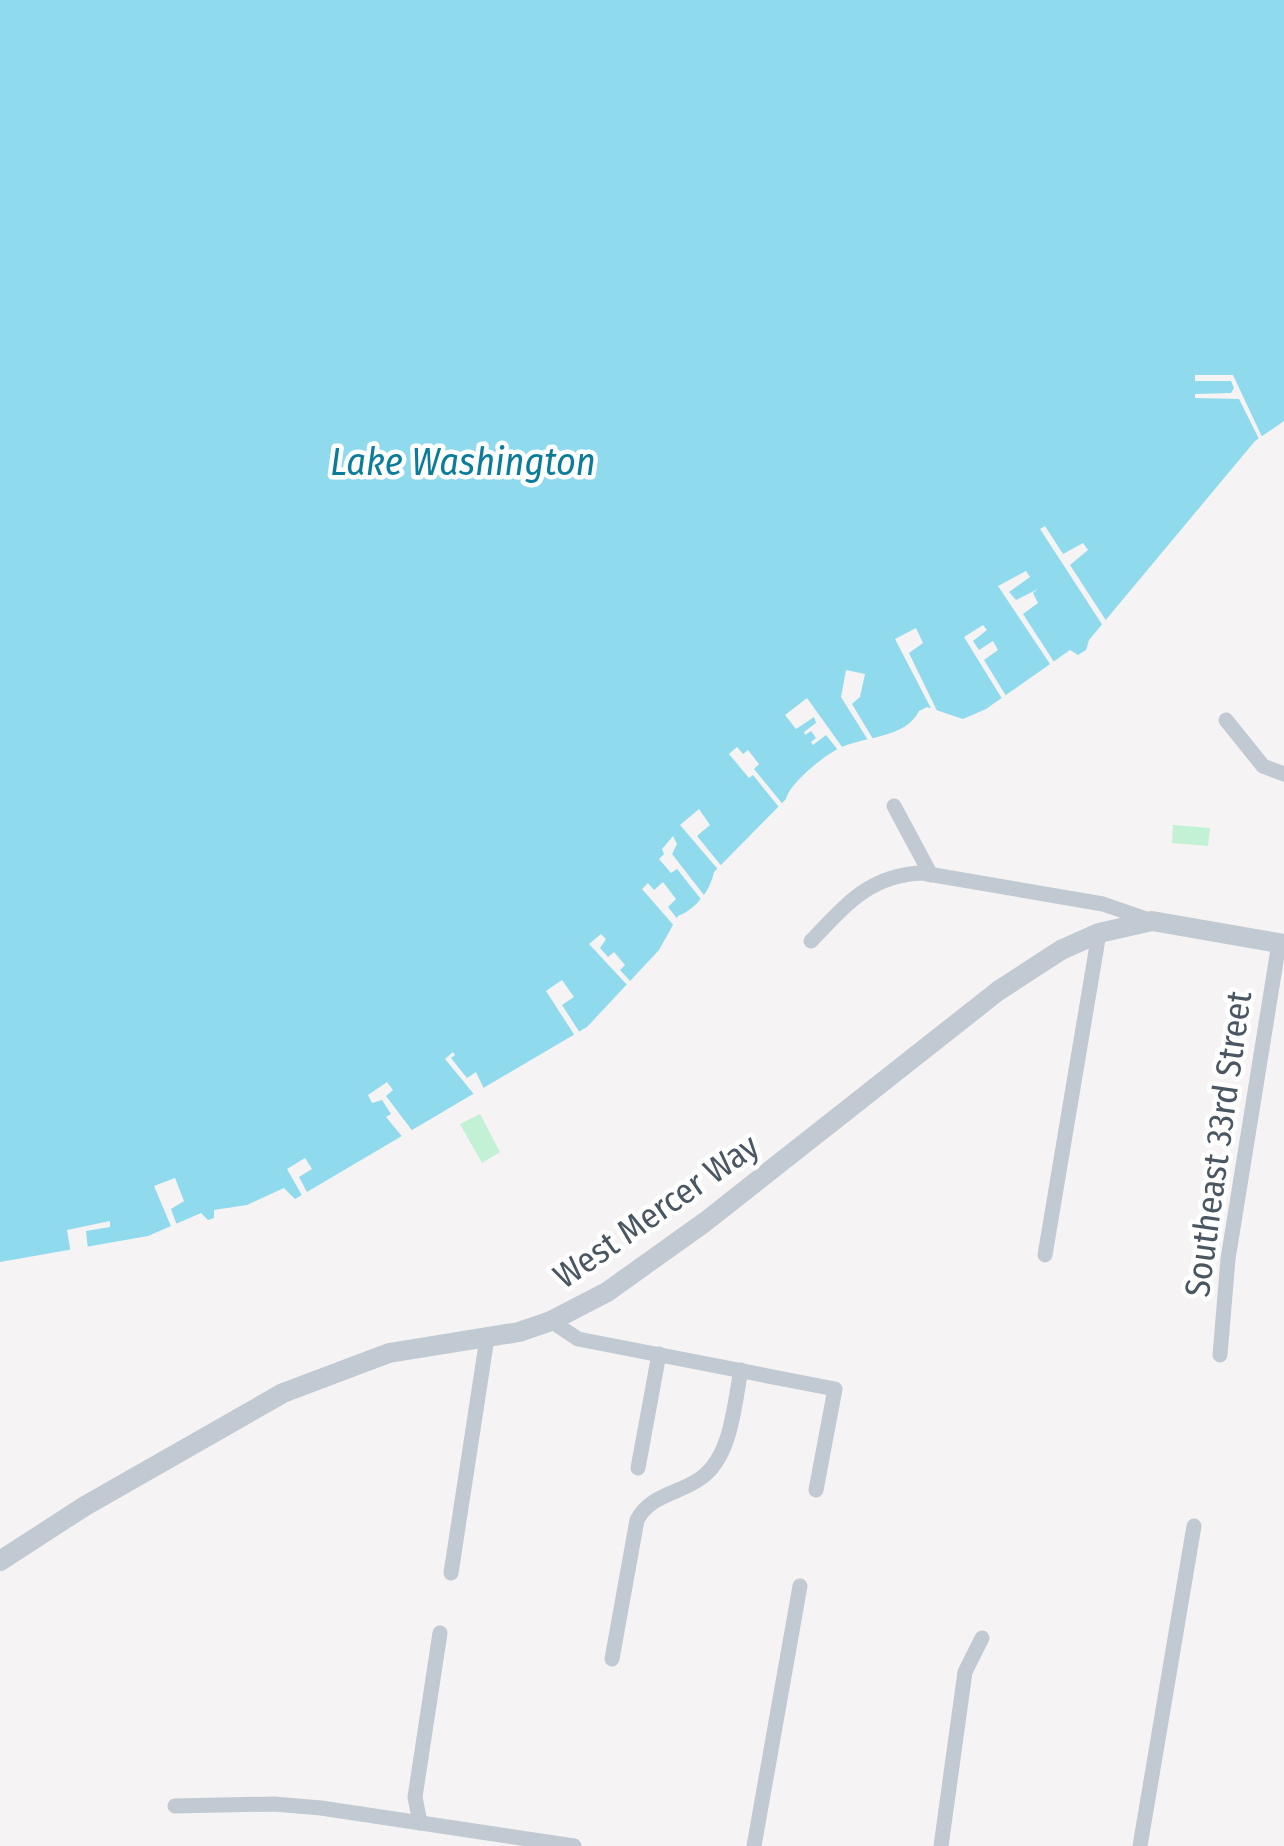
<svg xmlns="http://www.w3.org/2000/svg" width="1284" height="1846" font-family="'Fira Sans Condensed',sans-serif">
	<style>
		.green { fill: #c3f1d5 }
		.water { fill: #90daee }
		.pier { fill: #f5f3f3 }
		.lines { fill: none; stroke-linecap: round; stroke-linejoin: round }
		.minor { stroke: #c1cad2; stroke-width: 15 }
		.tertiary { stroke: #c1cad2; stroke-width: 20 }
		.labels { text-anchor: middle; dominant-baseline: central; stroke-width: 9; stroke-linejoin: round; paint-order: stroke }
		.street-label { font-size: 35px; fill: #4a5661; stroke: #fff }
		.water-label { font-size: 38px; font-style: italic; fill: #0c7c9b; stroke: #fff }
	</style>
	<rect width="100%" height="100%" fill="#f5f3f3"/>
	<g class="green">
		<path d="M1173 825 1210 828 1208 846 1172 843Z"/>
		<path d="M480 1114 500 1152 482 1163 460 1124Z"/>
	</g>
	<path class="water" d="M0 0H1284V421L1255 441 1089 640 1086 650 1078 655 1070 650 986 709 963 719 927 707 919 711C906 738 866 736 842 747 825 754 790 783 786 799L714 872C710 891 696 909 678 916L659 950 587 1027 295 1199 284 1188 247 1205 214 1210V1218L208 1220 201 1213 148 1236 0 1262Z"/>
	<g class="pier">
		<path d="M1195 375H1233L1264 441 1261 443 1239 399 1195 398V394L1231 393 1234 388 1231 381H1195Z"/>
		<path d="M1045 526 1063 554 1083 543 1088 550 1070 565 1109 625 1105 629 1040 529Z"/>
		<path d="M1026 571 1030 577 1009 592 1016 600 1038 589 1033 593 1038 603 1023 614 1056 665 1052 667 998 586Z"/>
		<path d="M983 625 987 630 973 641 979 650 993 641 998 650 984 660 1008 699 1004 702 964 637Z"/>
		<path d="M916 628 923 643 909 653 940 717 935 716 895 639Z"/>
		<path d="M846 670 865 674 860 697 852 704 876 744 871 745 841 697Z"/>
		<path d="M807 698 845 751 841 754 826 735 813 745 811 742 816 738 811 731 805 735 804 732 816 723 814 717 796 729 785 715Z"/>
		<path d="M737 747 743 754 748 750 759 764 754 769 785 807 782 811 753 775 749 778 729 754Z"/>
		<path d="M699 809 710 825 697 836 724 869 721 873 680 825Z"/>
		<path d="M673 836 677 844 672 854 707 899 704 903 677 869 671 873 659 859 664 854 662 849Z"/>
		<path d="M663 882 676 899 668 907 680 922 676 928 642 889 648 883 654 890Z"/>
		<path d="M601 934 606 939 600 948 608 957 614 952 625 965 620 970 632 983 629 987 589 944Z"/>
		<path d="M562 980 574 997 562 1005 582 1036 577 1039 546 991Z"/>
		<path d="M453 1052 455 1055 451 1058 467 1078 476 1072 486 1093 477 1098 445 1059Z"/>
		<path d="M387 1082 393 1090 386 1096 414 1133 405 1140 386 1117 391 1114 382 1100 372 1103 368 1095Z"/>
		<path d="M305 1158 312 1169 299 1177 309 1196 304 1199 287 1169Z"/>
		<path d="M175 1178 184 1201 171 1209 178 1228 173 1231 154 1186Z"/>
		<path d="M110 1221V1227L86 1231 88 1250 71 1254 67 1230Z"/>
	</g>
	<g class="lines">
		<g class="minor">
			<path d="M1226 720 1263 766 1284 774"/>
			<path d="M894 806 931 875"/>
			<path d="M811 941C845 906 869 875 922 873L1103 904 1152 921"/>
			<path d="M1045 1255 1099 933"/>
			<path d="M551 1321 578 1339 835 1389 816 1490"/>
			<path d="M1220 1355 1228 1259 1279 943"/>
			<path d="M638 1468 659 1354"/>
			<path d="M451 1573 487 1338"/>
			<path d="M612 1659 637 1520C651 1494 679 1494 701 1478 732 1456 734 1404 741 1370"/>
			<path d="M175 1806 274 1804 321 1808 574 1846"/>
			<path d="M420 1823 415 1797 440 1633"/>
			<path d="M754 1846 800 1586"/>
			<path d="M941 1846 965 1672 982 1638"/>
			<path d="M1140 1846 1194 1526"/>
		</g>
		<path class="tertiary" d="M0 1561 85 1506 283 1393 389 1353 519 1332 551 1321 607 1292 705 1222 998 991 1061 950 1099 933 1152 921 1284 944"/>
	</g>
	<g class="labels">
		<g class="street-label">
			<text transform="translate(1218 1144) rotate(-82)">Southeast 33rd Street</text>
			<text transform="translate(656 1211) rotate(-35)">West Mercer Way</text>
		</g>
		<g class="water-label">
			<text x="463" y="462">Lake Washington</text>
		</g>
	</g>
</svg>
